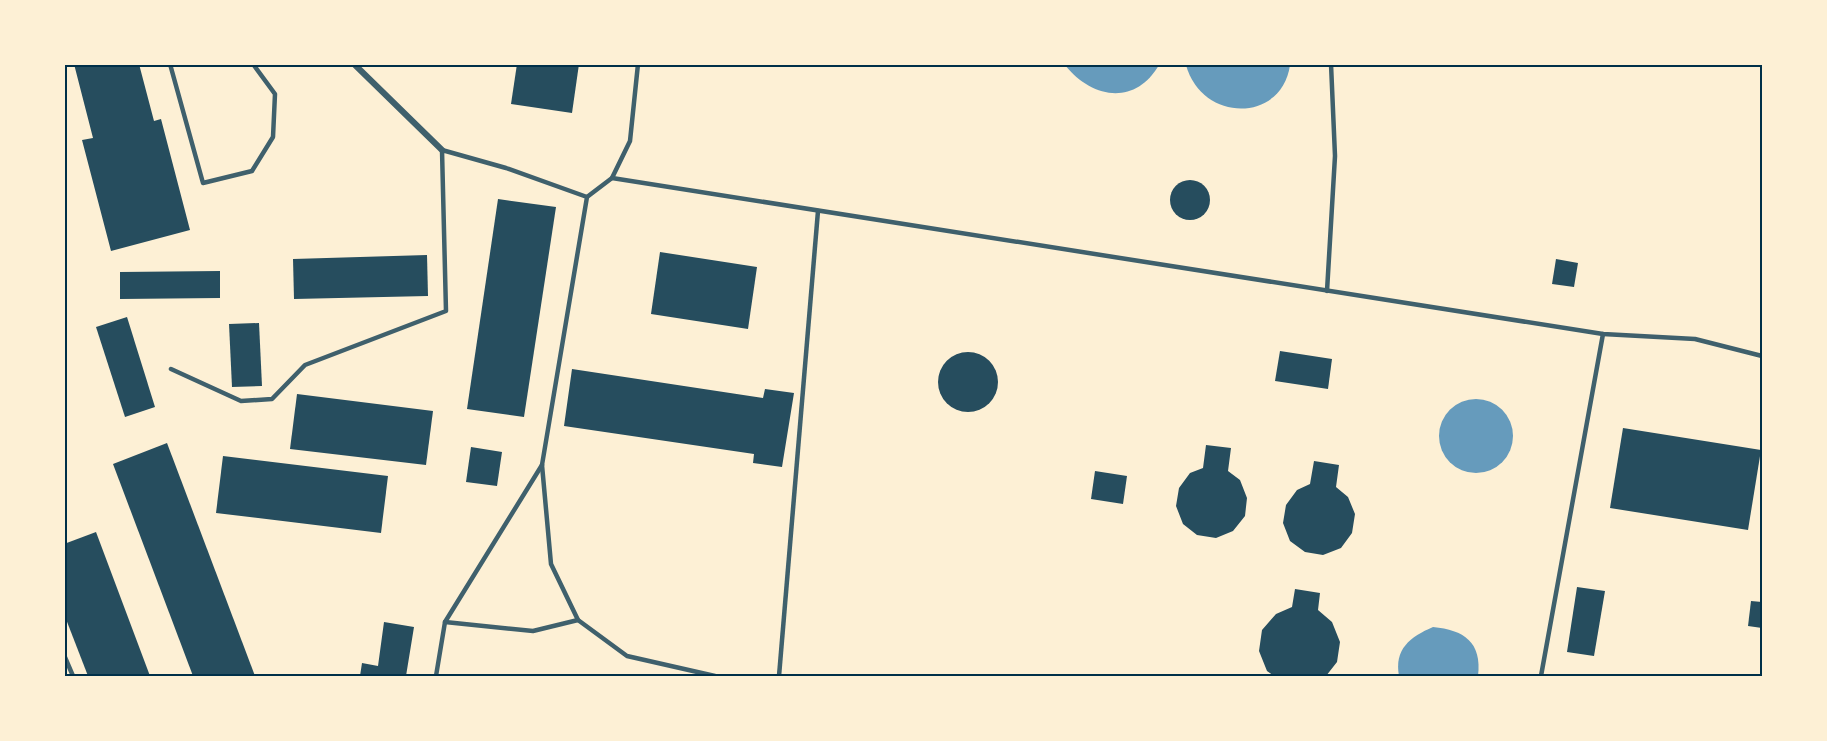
<svg xmlns="http://www.w3.org/2000/svg" width="1827" height="741" font-family="Inter,sans-serif">
	<style>
		.water { fill: #669bbc }
		.building { fill: #264d5e }
		.lines { fill: none; stroke-linecap: round; stroke-linejoin: round }
		.service { stroke: #3f606c; stroke-width: 4.5 }
		.minor { stroke: #3f606c; stroke-width: 6 }
		.neatline { fill: none; stroke: #003049; stroke-width: 2 }
	</style>
	<rect width="100%" height="100%" fill="#fdf0d5"/>
	<g class="water">
		<path d="M1065 65H1159C1135 106 1092 99 1065 65Z"/>
		<path d="M1186 65V64L1290 65C1282 123 1202 123 1186 65Z"/>
		<circle cx="1476" cy="436" r="37"/>
		<path d="M1433 627C1464 630 1482 642 1478 676H1399C1394 649 1410 637 1433 627Z"/>
	</g>
	<g class="building">
		<path d="M74 64H139L154 121 161 119 190 230 111 251 82 140 93 138Z"/>
		<path d="M517 64H579L572 113 511 104Z"/>
		<circle cx="1190" cy="200" r="20"/>
		<path d="M498 199 556 207 524 417 467 409Z"/>
		<path d="M660 252 757 267 748 329 651 314Z"/>
		<path d="M427 255 428 296 294 299 293 259Z"/>
		<path d="M1556 259 1578 263 1574 287 1552 284Z"/>
		<path d="M220 271V298L120 299V272Z"/>
		<path d="M127 317 155 407 125 417 96 327Z"/>
		<path d="M259 323 262 386 232 387 229 324Z"/>
		<path d="M1280 351 1332 359 1328 389 1275 381Z"/>
		<circle cx="968" cy="382" r="30"/>
		<path d="M572 369 763 398 765 389 794 393 782 467 753 463 754 454 564 426Z"/>
		<path d="M297 394 433 411 426 465 290 449Z"/>
		<path d="M1623 428 1761 450 1748 530 1610 508Z"/>
		<path d="M167 443 255 676H193L113 464Z"/>
		<path d="M1206 445 1231 448 1228 471 1240 480 1247 498 1245 516 1233 531 1216 538 1197 535 1183 524 1176 506 1179 488 1190 473 1203 468Z"/>
		<path d="M471 447 502 452 497 486 466 482Z"/>
		<path d="M223 456 388 476 381 533 216 513Z"/>
		<path d="M1314 461 1339 465 1336 487 1348 497 1355 514 1352 533 1341 548 1323 555 1305 552 1290 541 1283 523 1286 505 1297 490 1310 484Z"/>
		<path d="M1095 471 1127 476 1123 504 1091 499Z"/>
		<path d="M96 532 150 676H88L64 614V544Z"/>
		<path d="M1577 587 1605 591 1594 656 1567 652Z"/>
		<path d="M1295 589 1320 593 1318 610 1332 622 1340 642 1337 662 1326 676H1274L1267 671 1259 651 1262 630 1276 614 1292 607Z"/>
		<path d="M1751 601 1762 602V628L1748 626Z"/>
		<path d="M384 622 414 627 406 676H360L362 663 378 666Z"/>
	</g>
	<g class="lines">
		<g class="service">
			<path d="M170 64 203 183 252 171 273 137 275 94 253 64"/>
			<path d="M612 178 630 141 638 64"/>
			<path d="M587 197 612 178 1603 334 1695 339 1762 356"/>
			<path d="M1327 291 1335 156 1331 64"/>
			<path d="M171 369 241 401 272 399 305 365 446 311 442 150 506 168 587 197 542 465 551 564 578 620 627 656 715 676"/>
			<path d="M445 622 533 631 578 620"/>
			<path d="M64 655 73 676"/>
			<path d="M436 676 445 622 542 465"/>
			<path d="M779 676 818 211"/>
			<path d="M1541 676 1603 334"/>
		</g>
		<path class="minor" d="M354 64 442 150"/>
	</g>
	<rect width="1827" height="741" fill="none" stroke="#fdf0d5" stroke-width="132"/>
	<rect x="66" y="66" width="1695" height="609" class="neatline"/>
</svg>
